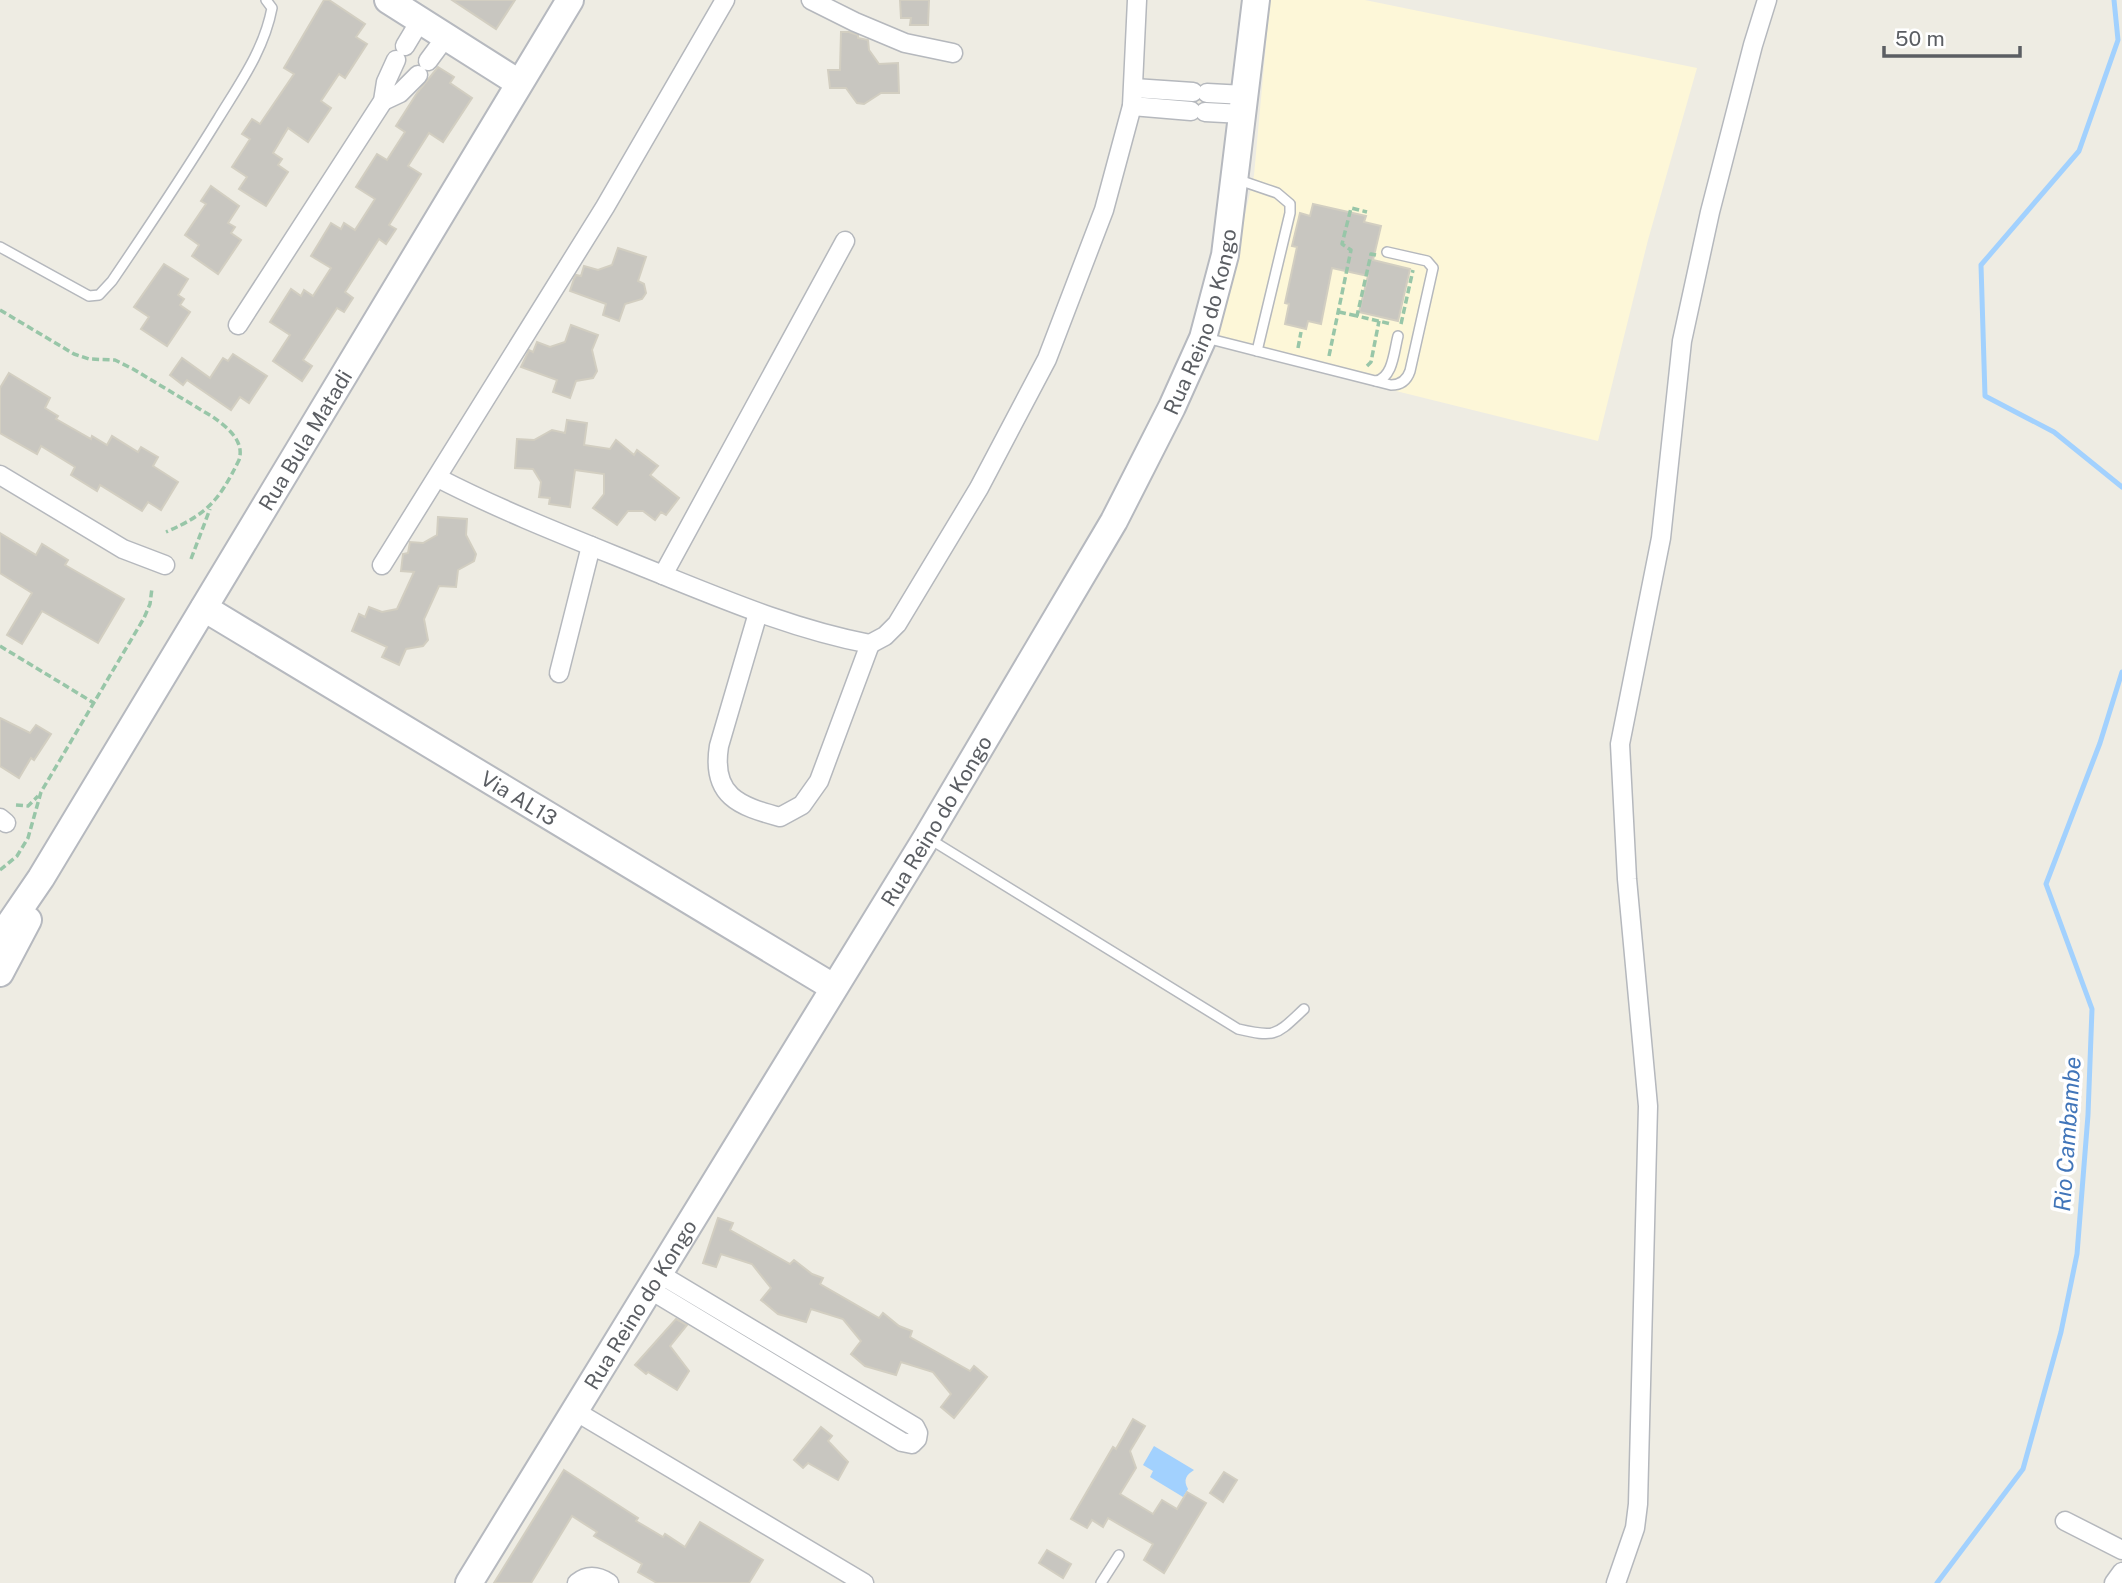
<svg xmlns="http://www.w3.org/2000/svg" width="2122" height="1583" font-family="'Public Sans',sans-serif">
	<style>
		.commercial { fill: #fdf7d8 }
		.water { fill: #a2d1fe }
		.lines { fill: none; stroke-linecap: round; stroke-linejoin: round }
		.stream { stroke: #a2d1fe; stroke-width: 5 }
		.building { fill: #c8c6c0; stroke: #d2cec1; stroke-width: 2 }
		.lane-casing { stroke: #b5b8bd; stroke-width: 12 }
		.street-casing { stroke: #b5b8bd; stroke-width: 21 }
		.secondary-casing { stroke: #b6b9bf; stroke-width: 30 }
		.path { stroke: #98c6a8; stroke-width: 3.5; stroke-dasharray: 7 3.5; stroke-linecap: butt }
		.lane { stroke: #fff; stroke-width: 9 }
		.street { stroke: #fff; stroke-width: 18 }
		.secondary { stroke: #fff; stroke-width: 26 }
		.labels { text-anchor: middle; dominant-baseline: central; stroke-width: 7; stroke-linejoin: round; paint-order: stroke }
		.street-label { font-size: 21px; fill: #5b5e63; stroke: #fff }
		.water-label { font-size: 23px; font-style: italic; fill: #4175b9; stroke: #fff }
	</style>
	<rect width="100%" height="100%" fill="#eeece3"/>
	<path class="commercial" d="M1270 0H1365L1697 68 1648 240 1598 441 1215 346 1254 175Z"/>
	<path class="water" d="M1154 1446 1194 1470C1186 1475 1183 1480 1188 1489L1183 1497 1150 1477 1153 1471 1143 1465Z"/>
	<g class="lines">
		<g class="stream">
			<path d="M2114 0 2118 40 2079 151 1981 265 1985 396 2054 432 2122 487"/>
			<path d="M1937 1583 2023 1469 2061 1332 2077 1254 2088 1115 2092 1009 2046 884 2100 743 2122 672"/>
		</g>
	</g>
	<g class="building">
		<path d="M324 0H329L365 24 356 37 367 44 345 78 339 74 321 101 331 108 308 142 288 128 273 153 282 159 278 165 288 172 266 206 239 189 247 177 232 167 250 139 242 134 252 119 260 124 294 74 284 68Z"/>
		<path d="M452 0H515L496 29Z"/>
		<path d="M900 0H929L928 25H910L911 18H901Z"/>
		<path d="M841 32H849L858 35V38L868 40 869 50 879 64 898 63 899 93H881L864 104 857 103 846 88H830L828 70H840Z"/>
		<path d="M438 67 454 77 450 83 472 98 443 142 429 133 408 166 421 174 389 225 396 229 386 244 379 239 345 292 353 298 344 312 337 308 303 360 312 366 302 381 273 361 290 335 270 322 291 289 301 296 304 290 313 296 331 268 311 256 331 223 341 229 344 223 355 230 375 199 356 187 377 154 387 160 405 132 396 126 417 93Z"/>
		<path d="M211 186 239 206 228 223 235 227 231 233 241 240 218 274 192 256 199 245 185 235 206 204 201 201Z"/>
		<path d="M1313 204 1366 216 1364 222 1381 226 1373 260 1410 269 1398 321 1359 312 1368 276 1332 268 1321 324 1308 321 1306 329 1285 324 1289 304 1285 303 1297 247 1292 246 1300 213 1310 216Z"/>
		<path d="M618 248 646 257 638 281 644 284 646 293 642 299 625 304 619 321 603 315 606 304 570 291 574 279 576 275 581 276 584 266 598 270 612 265Z"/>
		<path d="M164 264 188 279 178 295 184 299 180 305 190 312 167 346 141 329 149 317 134 307Z"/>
		<path d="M571 325 598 335 592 350 597 371 593 378 576 381 570 398 553 392 557 380 521 367 529 350 533 352 537 342 550 347 565 342Z"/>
		<path d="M233 354 267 376 249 403 240 397 231 410 187 380 183 385 170 375 182 358 210 378 223 358 228 361Z"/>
		<path d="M9 373 50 398 45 408 58 416 56 419 91 439 92 436 107 445 112 436 138 452 141 447 158 457 153 466 178 482 161 510 148 502 142 511 100 485 97 491 71 475 75 467 41 446 37 454 0 433V388Z"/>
		<path d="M567 420 587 423 584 445 610 449 616 440 634 455 637 450 658 466 650 475 679 498 666 515 661 512 655 520 643 511H628L617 525 593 508 604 494V474L575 470 570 507 549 504 550 498 539 497 541 482 533 469 515 468 517 439 534 440 552 430 565 433Z"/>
		<path d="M438 517 467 519 466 535 476 554 474 561 458 570 456 587 439 586 424 619 428 640 423 646 406 649 399 665 382 657 387 647 352 631 359 614 365 617 369 607 382 612 397 609 414 572 401 571 403 554 408 553 410 542 423 543 437 535Z"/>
		<path d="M0 533 36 555 42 544 68 560 65 565 124 599 98 643 42 611 22 644 7 635 32 593 0 573Z"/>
		<path d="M0 718 30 733 36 725 51 734 34 760 31 758 19 778 0 766Z"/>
		<path d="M718 1218 733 1223 730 1230 790 1264 794 1260 812 1274 823 1278 820 1284 879 1318 883 1313 899 1326 912 1331 910 1337 970 1371 974 1366 987 1377 954 1418 941 1407 951 1394 933 1372 901 1362 896 1375 865 1366 851 1354 861 1341 843 1319 811 1309 806 1322 778 1314 761 1300 771 1288 752 1264 721 1254 716 1267 703 1263Z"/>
		<path d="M676 1319 687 1325 670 1346 689 1371 677 1390 648 1372 646 1374 635 1365Z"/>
		<path d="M1133 1419 1145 1426 1130 1451 1136 1468 1120 1494 1153 1514 1162 1500 1177 1509 1187 1492 1206 1503 1164 1573 1144 1560 1153 1544 1108 1518 1103 1527 1092 1520 1087 1528 1071 1519 1113 1447 1116 1449Z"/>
		<path d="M821 1427 832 1436 828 1441 848 1462 838 1480 808 1463 803 1468 794 1460Z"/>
		<path d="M564 1470 638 1518 636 1521 663 1537 665 1534 685 1547 700 1522 763 1560 749 1583H657L638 1572 642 1564 594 1536 597 1532 572 1516 531 1583H494Z"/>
		<path d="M1224 1472 1237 1480 1223 1502 1210 1493Z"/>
		<path d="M1047 1550 1071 1564 1063 1578 1039 1563Z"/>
	</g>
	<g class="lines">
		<g class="lane-casing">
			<g id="lane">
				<path d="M1236 179 1277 193 1290 204V213L1257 351"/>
				<path d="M0 247 89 296 99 295 112 281C148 228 184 174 218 119 240 83 264 50 272 8L266 0"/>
				<path d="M1206 338 1391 385C1401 385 1407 380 1410 371L1433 268 1427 261 1387 252"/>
				<path d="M1376 381C1393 378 1394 351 1398 336"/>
				<path d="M928 838 1238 1029C1277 1038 1276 1035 1304 1009"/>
				<path d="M1101 1583 1119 1555"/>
			</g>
		</g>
		<g class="street-casing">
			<g id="street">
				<path d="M811 0 855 22 905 43 953 53"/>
				<path d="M405 46 420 21"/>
				<path d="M428 61 445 38"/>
				<path d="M1134 88 1193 92"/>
				<path d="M1207 93 1245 95"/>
				<path d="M383 101 400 93 418 75"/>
				<path d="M1132 106 1191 111"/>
				<path d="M1205 112 1243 114"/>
				<path d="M238 325 383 101 386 82 396 60"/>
				<path d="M0 475 123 549 165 565"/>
				<path d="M438 478C504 512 574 539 643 567 718 597 791 629 870 644L885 636 897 624 979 488 1047 359 1104 210 1132 106 1137 0"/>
				<path d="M382 565 605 207 725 0"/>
				<path d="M663 575 845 241"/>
				<path d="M758 613 719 746C711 796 739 806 780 817L802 805 819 781 870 644"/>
				<path d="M559 673 591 546"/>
				<path d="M0 818 6 823"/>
				<path d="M649 1289 902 1442 912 1444 917 1439 918 1433 915 1427 658 1273"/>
				<path d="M575 1411 864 1583"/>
				<path d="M2065 1521 2122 1550"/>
				<path d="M577 1583C588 1574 598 1576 609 1583"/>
				<path d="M1616 1583 1635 1528 1638 1504 1648 1106 1627 879 1620 744 1661 538 1682 341 1710 212 1753 45 1767 0"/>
				<path d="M2114 1583 2122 1572"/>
			</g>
		</g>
		<g class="secondary-casing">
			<g id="secondary">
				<path d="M388 0 519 83"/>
				<path id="s1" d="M204 608 833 987"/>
				<path id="s2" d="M0 938 41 878 570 0"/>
				<path d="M0 973 28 920"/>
				<path id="s3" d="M469 1583 927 837 1114 521 1172 407 1203 338 1225 255 1256 0"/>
			</g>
		</g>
		<g class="path">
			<path d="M1376 255 1371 254 1357 316 1391 324"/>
			<path d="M0 310 74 354 89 359 115 360 133 369 213 417C227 427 245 441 239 460 219 501 207 514 166 532"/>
			<path d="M1339 312 1357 316"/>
			<path d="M1401 324 1413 270"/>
			<path d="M1298 348 1301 332"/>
			<path d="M1329 356 1351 250 1342 244 1351 208 1367 212"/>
			<path d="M1367 366 1371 362 1379 321"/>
			<path d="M191 559 210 509"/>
			<path d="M0 646 94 703"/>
			<path d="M16 805 28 806 38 796"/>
			<path d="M0 870 17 856 28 838 41 792 144 618 150 604 152 588"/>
		</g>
		<use href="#lane" class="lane"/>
		<use href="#street" class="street"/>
		<use href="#secondary" class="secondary"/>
	</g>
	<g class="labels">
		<g class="street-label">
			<text stroke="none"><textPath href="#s3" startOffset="1461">Rua Reino do Kongo</textPath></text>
			<text stroke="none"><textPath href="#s2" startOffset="584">Rua Bula Matadi</textPath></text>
			<text stroke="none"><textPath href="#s1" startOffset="368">Via AL13</textPath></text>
			<text stroke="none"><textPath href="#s3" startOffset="894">Rua Reino do Kongo</textPath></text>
			<text stroke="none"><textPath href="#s3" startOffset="327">Rua Reino do Kongo</textPath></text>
		</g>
		<g class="water-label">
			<text transform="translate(2067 1134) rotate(-86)">Rio Cambambe</text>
		</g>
	</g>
	<path d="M1884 46v10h136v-10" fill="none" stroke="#5b5e63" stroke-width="3.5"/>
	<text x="1895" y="46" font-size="21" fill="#5b5e63" stroke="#ffffff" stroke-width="5" paint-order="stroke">50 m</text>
</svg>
